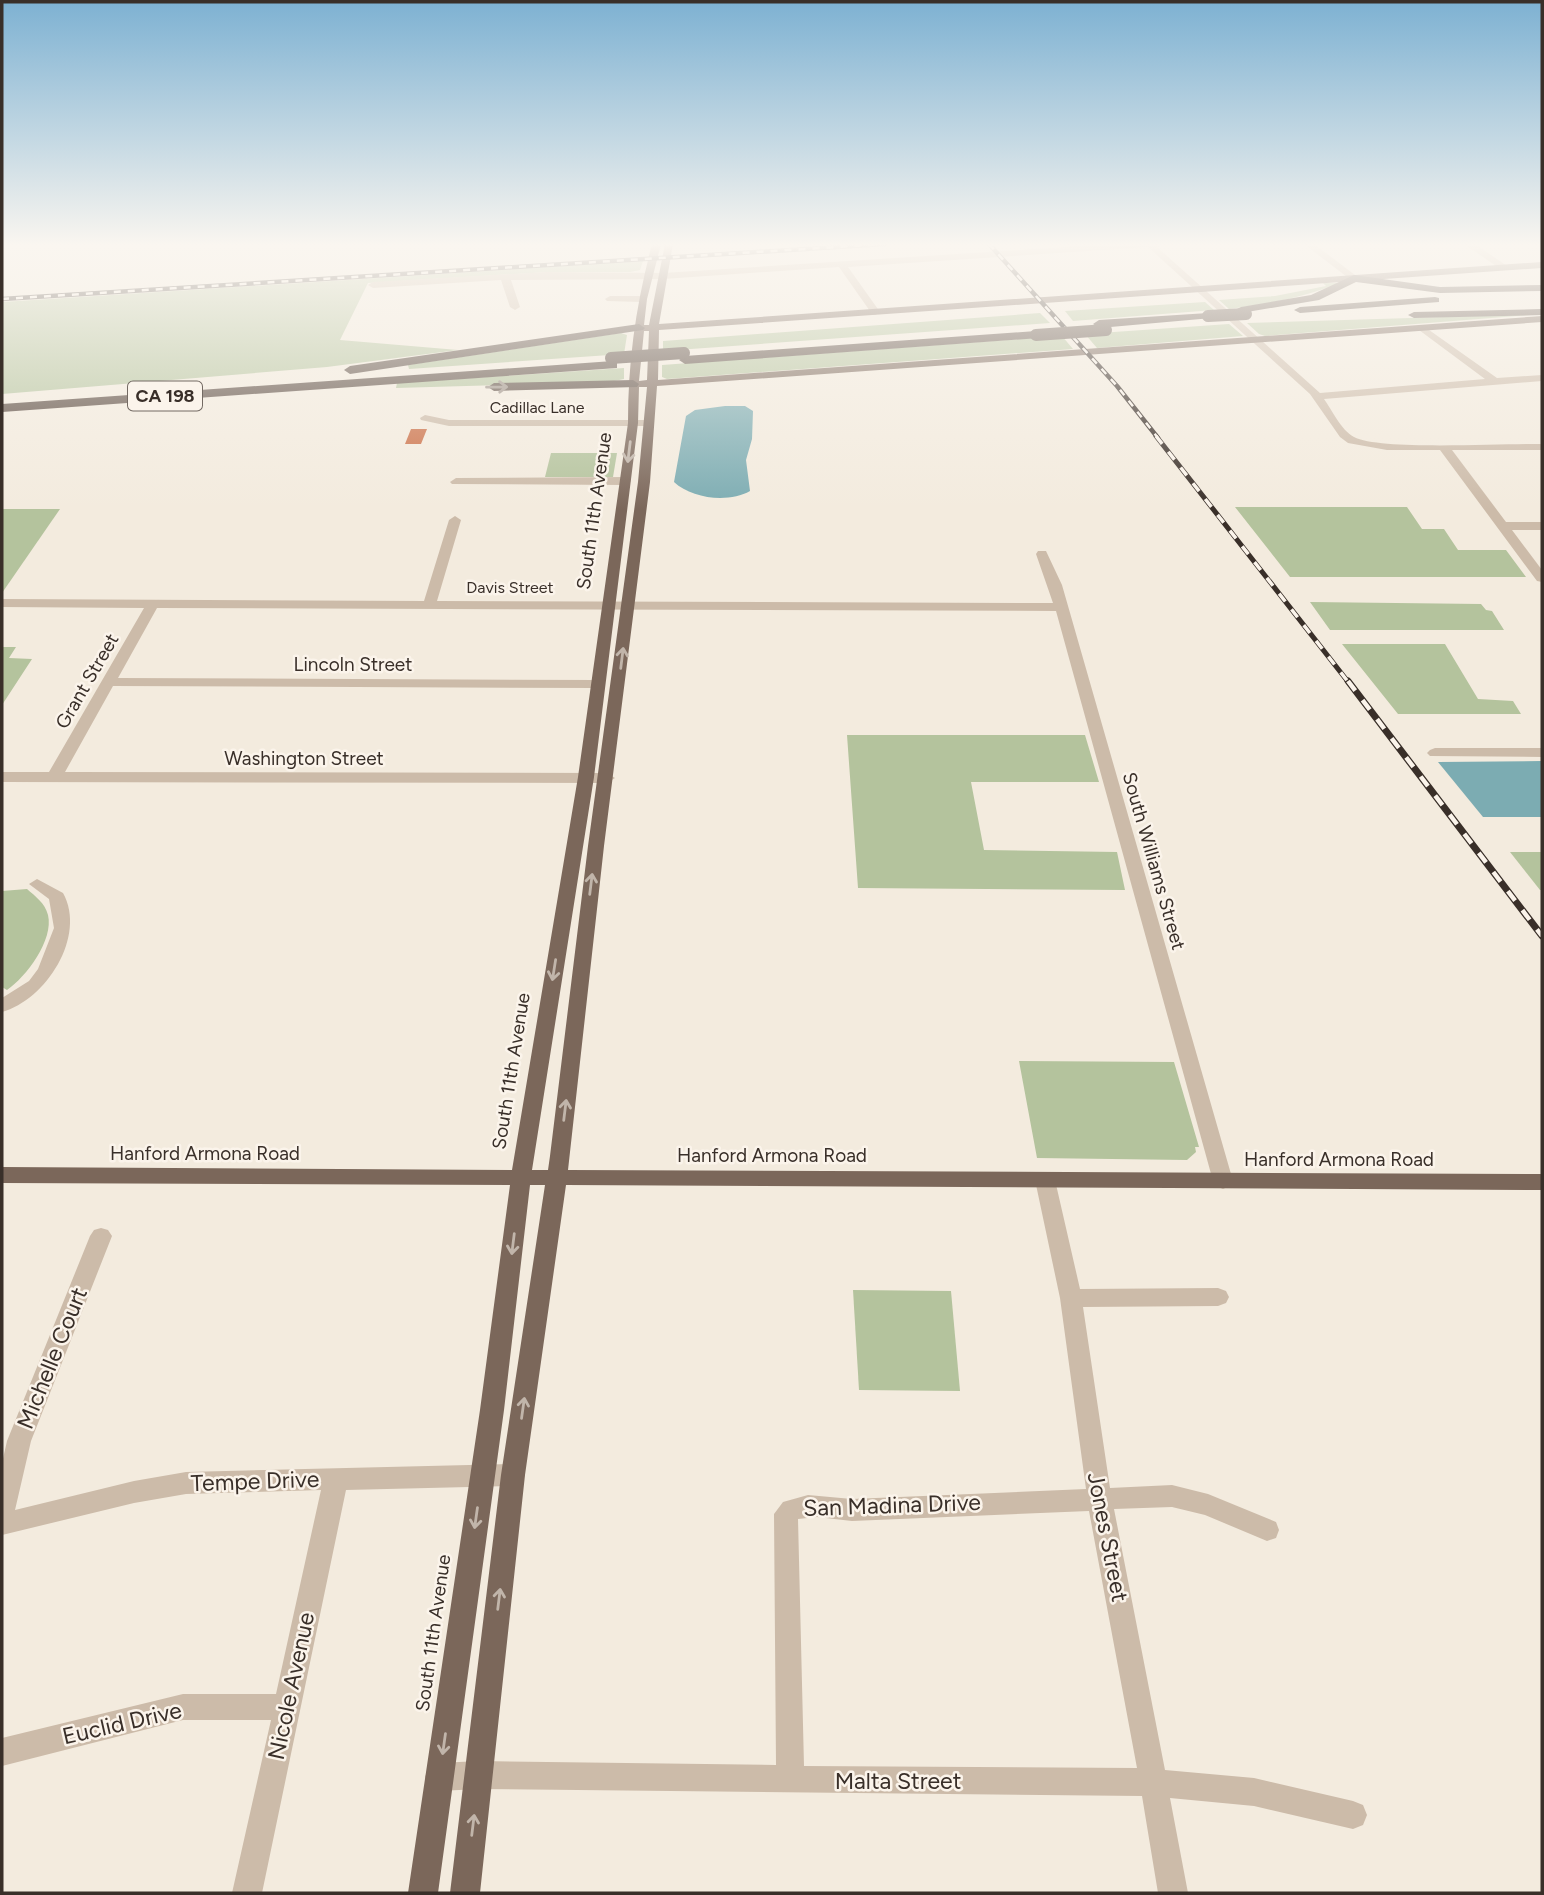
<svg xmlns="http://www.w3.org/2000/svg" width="1544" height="1895" font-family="Figtree,sans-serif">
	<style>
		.green { fill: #b4c39d }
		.water { fill: #7cacb2 }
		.building { fill: #ca6e45 }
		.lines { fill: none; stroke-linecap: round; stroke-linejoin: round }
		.minor { fill: #ccbba9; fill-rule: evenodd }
		.major { fill: #7b675a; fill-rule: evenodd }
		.highway { fill: #5a4a40; fill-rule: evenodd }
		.rail-far2-casing { stroke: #392f29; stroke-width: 4.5 }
		.rail-far1-casing { stroke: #392f29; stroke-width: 5 }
		.rail-casing { stroke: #392f29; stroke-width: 7 }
		.rail-far2 { stroke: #fbf4eb; stroke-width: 2.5; stroke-dasharray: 7; stroke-linecap: butt }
		.rail-far1 { stroke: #fbf4eb; stroke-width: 3.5; stroke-dasharray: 10; stroke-linecap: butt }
		.rail { stroke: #fbf4eb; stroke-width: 4.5; stroke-dasharray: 12; stroke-linecap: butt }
		.highway-bridge { stroke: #5a4a40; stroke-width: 12 }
		.oneway { stroke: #9a8e84 }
		.oneway2 { stroke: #c1b5aa }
		.labels { text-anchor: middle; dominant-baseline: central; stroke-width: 5; stroke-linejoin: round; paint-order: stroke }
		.far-street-label { font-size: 16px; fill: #392f29; stroke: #fbf4eb }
		.shield { fill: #fbf4eb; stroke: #736a63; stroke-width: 2 }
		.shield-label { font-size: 18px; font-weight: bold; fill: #392f29 }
		.street-label { font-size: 19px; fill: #392f29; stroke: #fbf4eb }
		.near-street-label { font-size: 23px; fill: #392f29; stroke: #fbf4eb }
	</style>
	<rect width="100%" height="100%" fill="#f3ebde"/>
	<g class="green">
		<path d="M643 261 640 270 630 272H548L368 283 340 340 458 350 327 367 2 394V302Z"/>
		<path d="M1323 283H1339C1303 298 1267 304 1229 309L1219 300 1275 296 1326 286Z"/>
		<path d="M1205 302 1214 310 1073 321 1065 311Z"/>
		<path d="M1040 313 1050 323 663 351V341Z"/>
		<path d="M1542 314 1265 336 1259 334 1247 323Z"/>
		<path d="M1229 324 1243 336 1097 348 1085 334Z"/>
		<path d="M621 333 627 335 624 354 409 369 408 365Z"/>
		<path d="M1062 336 1073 349 667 379 662 377V365Z"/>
		<path d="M624 368V379L609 382 396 388 397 383Z"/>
		<path d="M551 453H617L613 477H545Z"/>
		<path d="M1235 507H1407L1422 529H1444L1458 550H1506L1526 577H1290Z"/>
		<path d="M2 509H60L2 593Z"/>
		<path d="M1310 602 1481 604 1486 610 1492 611 1504 630H1330Z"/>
		<path d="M1342 644H1445L1478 699 1513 701 1521 714H1398Z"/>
		<path d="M2 647H16L9 658 32 659 2 705Z"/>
		<path d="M847 735H1085L1099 782H971L984 850 1117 852 1125 890 858 888Z"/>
		<path d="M1510 852H1542V890H1540Z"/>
		<path d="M27 889C35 896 45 903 48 915 54 940 26 977 7 990L2 987V891Z"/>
		<path d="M1019 1061 1174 1062 1199 1147H1195L1196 1152 1187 1160 1037 1158Z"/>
		<path d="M853 1290 951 1291 960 1391 859 1390Z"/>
	</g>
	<g class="water">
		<path d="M725 406H745L753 411 752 439 746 460 750 491C729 503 692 499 674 482L686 416 695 410Z"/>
		<path d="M1542 761V817H1483L1438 762Z"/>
	</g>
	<path class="building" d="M411 429H427L421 444H405Z"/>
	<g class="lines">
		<g class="minor">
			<path d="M1112 244H1164L1157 247 1320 393 1485 379 1419 330V326L1422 325 1497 378 1542 375V381L1324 399C1332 410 1341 430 1354 437 1380 451 1506 443 1542 444V450H1452L1506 522H1542V530H1512L1542 570V582L1537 581 1440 450H1387L1348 443 1340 437 1310 394 1148 247 848 267 880 312 875 315 872 314 839 267 663 279 511 280 520 307 515 310 510 307 501 280 373 288 368 285 373 282 546 272 663 273Z"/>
			<path d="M1304 244H1314L1359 278 1351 280Z"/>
			<path d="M1464 244H1475L1510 268 1502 270Z"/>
			<path d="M610 296H642L647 299 642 302 607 301 605 299Z"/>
			<path d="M425 415 449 420H649L654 423 649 426H449L421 420 420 418Z"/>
			<path d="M456 478 625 477 631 481 625 485 452 484 450 482Z"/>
			<path d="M455 516 461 520 437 601 1053 603 1036 554 1038 551H1046L1062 585 1233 1181 1230 1186 1223 1189 1216 1186 1213 1181 1056 611 157 608 118 678 597 680 604 684 597 688 113 686 65 772 607 773 615 778 607 783 2 782V772H49L144 608 2 607V599L424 601 449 520Z"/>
			<path d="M1435 748H1542V757L1430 756 1427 753 1430 750Z"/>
			<path d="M37 879 63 893C87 936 46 1000 2 1012V998L29 981 38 969 54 928 49 899 29 884Z"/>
			<path d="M1045 1172 1052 1175 1055 1180 1080 1289 1218 1288 1226 1291 1229 1297 1226 1303 1218 1306 1083 1307 1110 1488 1172 1485 1208 1494 1276 1522 1279 1530 1276 1538 1267 1541 1205 1515 1172 1507 1114 1509 1165 1770 1254 1778 1353 1801 1363 1805 1367 1815 1363 1825 1353 1829 1254 1806 1170 1798 1188 1893H1158L1142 1796 479 1789 439 1791 429 1787 425 1777 429 1767 439 1763 479 1761 776 1765 774 1514 783 1502 808 1495 852 1499 1086 1489 1060 1298 1035 1180 1038 1175ZM1089 1511 1137 1768 804 1766 798 1519 817 1517 852 1521Z"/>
			<path d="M101 1228 108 1230 112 1236 31 1441 15 1510 134 1481 186 1472 513 1464 522 1467 525 1475 522 1483 513 1486 346 1490 262 1893H232L271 1720H183L2 1766V1738L183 1694H276L321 1490 186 1494 134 1503 2 1535V1463L7 1441 90 1236 94 1230Z"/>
		</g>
		<path class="major" d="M652 244H661L647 299 644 325H649L665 244H673L659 324 1542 262V268L659 330 658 380 1542 316V322L657 386 650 482 604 846 568 1170 1542 1174V1190L566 1185 525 1475 480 1893H450L501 1475 545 1185H530L504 1410 438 1893H408L480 1410 510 1185 2 1183V1167L512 1170 578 777 628 423C628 360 636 305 652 244ZM644 331H649L647 380 639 381ZM639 387H647L638 482 588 846 550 1156 548 1170H532L594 777 638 423Z"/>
		<g class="highway">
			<path d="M1354 275 1440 287 1542 285V291L1440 293 1356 282 1319 300 1241 313 1235 310 1241 307 1311 295Z"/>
			<path d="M1435 297 1439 298V302L1300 313 1294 310 1300 307Z"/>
			<path d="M1542 309V315L1414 318 1408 315 1414 312Z"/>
			<path d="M1208 313 1214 316 1212 318 1099 328 1093 324 1099 320Z"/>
			<path d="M639 324 645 328 643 330 350 374 344 370 350 366Z"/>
			<path d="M1036 331 1040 332V338L685 364 679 360 685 356Z"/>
			<path d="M613 361 617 362V368L2 412V404Z"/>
			<path d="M633 380 639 384 637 387 494 391 488 387 494 383Z"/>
		</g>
		<g class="rail-far2-casing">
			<g id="rail-far2">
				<path d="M989 244 1117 386 1158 438"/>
				<path d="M2 299 885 244"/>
			</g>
		</g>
		<g class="rail-far1-casing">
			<path id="rail-far1" d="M1156 436 1349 683"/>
		</g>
		<g class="rail-casing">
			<path id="rail" d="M1348 681 1542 936"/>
		</g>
		<use href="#rail-far2" class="rail-far2"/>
		<use href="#rail-far1" class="rail-far1"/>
		<use href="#rail" class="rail"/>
		<g class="highway-bridge">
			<path d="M1208 316 1246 314"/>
			<path d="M1036 335 1106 330"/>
			<path d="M611 358 684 353"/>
		</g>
	</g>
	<defs><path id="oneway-shaft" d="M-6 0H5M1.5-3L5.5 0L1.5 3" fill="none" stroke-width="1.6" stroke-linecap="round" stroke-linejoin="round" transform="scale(1.75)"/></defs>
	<use class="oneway" href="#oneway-shaft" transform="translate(497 387) rotate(-1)"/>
	<g class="oneway2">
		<use href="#oneway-shaft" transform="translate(629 452) rotate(97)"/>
		<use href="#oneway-shaft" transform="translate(622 658) rotate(-83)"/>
		<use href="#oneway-shaft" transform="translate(591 884) rotate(-83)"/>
		<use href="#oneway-shaft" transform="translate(554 970) rotate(99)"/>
		<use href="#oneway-shaft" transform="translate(565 1110) rotate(-83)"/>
		<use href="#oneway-shaft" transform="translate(513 1244) rotate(97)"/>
		<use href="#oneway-shaft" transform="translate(523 1408) rotate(-82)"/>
		<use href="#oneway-shaft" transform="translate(476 1518) rotate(98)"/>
		<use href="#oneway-shaft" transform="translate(499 1599) rotate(-83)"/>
		<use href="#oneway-shaft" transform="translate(444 1744) rotate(98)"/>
		<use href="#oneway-shaft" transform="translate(473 1825) rotate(-83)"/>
	</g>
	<linearGradient id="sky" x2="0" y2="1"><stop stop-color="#7db1d2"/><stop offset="0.48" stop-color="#faf6f0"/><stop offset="1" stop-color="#faf6f0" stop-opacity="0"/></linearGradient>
	<rect width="1544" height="510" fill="url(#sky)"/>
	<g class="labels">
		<g class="far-street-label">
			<text x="537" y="407">Cadillac Lane</text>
			<text x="510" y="587">Davis Street</text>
		</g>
		<rect class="shield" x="128" y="381.5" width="74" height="29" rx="5"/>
		<g class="shield-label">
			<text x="165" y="396">CA 198</text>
		</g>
		<g class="street-label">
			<text transform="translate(594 511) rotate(-82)">South 11th Avenue</text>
			<text x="353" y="664">Lincoln Street</text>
			<text transform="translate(87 681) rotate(-60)">Grant Street</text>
			<text x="304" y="758">Washington Street</text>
			<text transform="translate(1154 861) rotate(74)">South Williams Street</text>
			<text transform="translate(511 1071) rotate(-81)">South 11th Avenue</text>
			<text x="205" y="1153">Hanford Armona Road</text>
			<text x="772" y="1155">Hanford Armona Road</text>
			<text x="1339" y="1159">Hanford Armona Road</text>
			<text transform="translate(433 1633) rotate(-82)">South 11th Avenue</text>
		</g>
		<g class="near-street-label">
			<text transform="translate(52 1358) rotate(-68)">Michelle Court</text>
			<text transform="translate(255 1481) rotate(-2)">Tempe Drive</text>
			<text transform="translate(892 1505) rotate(-2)">San Madina Drive</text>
			<text transform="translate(1108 1537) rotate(79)">Jones Street</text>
			<text transform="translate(291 1686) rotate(-78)">Nicole Avenue</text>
			<text transform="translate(122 1723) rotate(-13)">Euclid Drive</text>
			<text x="898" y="1781">Malta Street</text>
		</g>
	</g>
	<rect width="1544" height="1895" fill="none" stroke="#392f29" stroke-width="7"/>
</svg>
